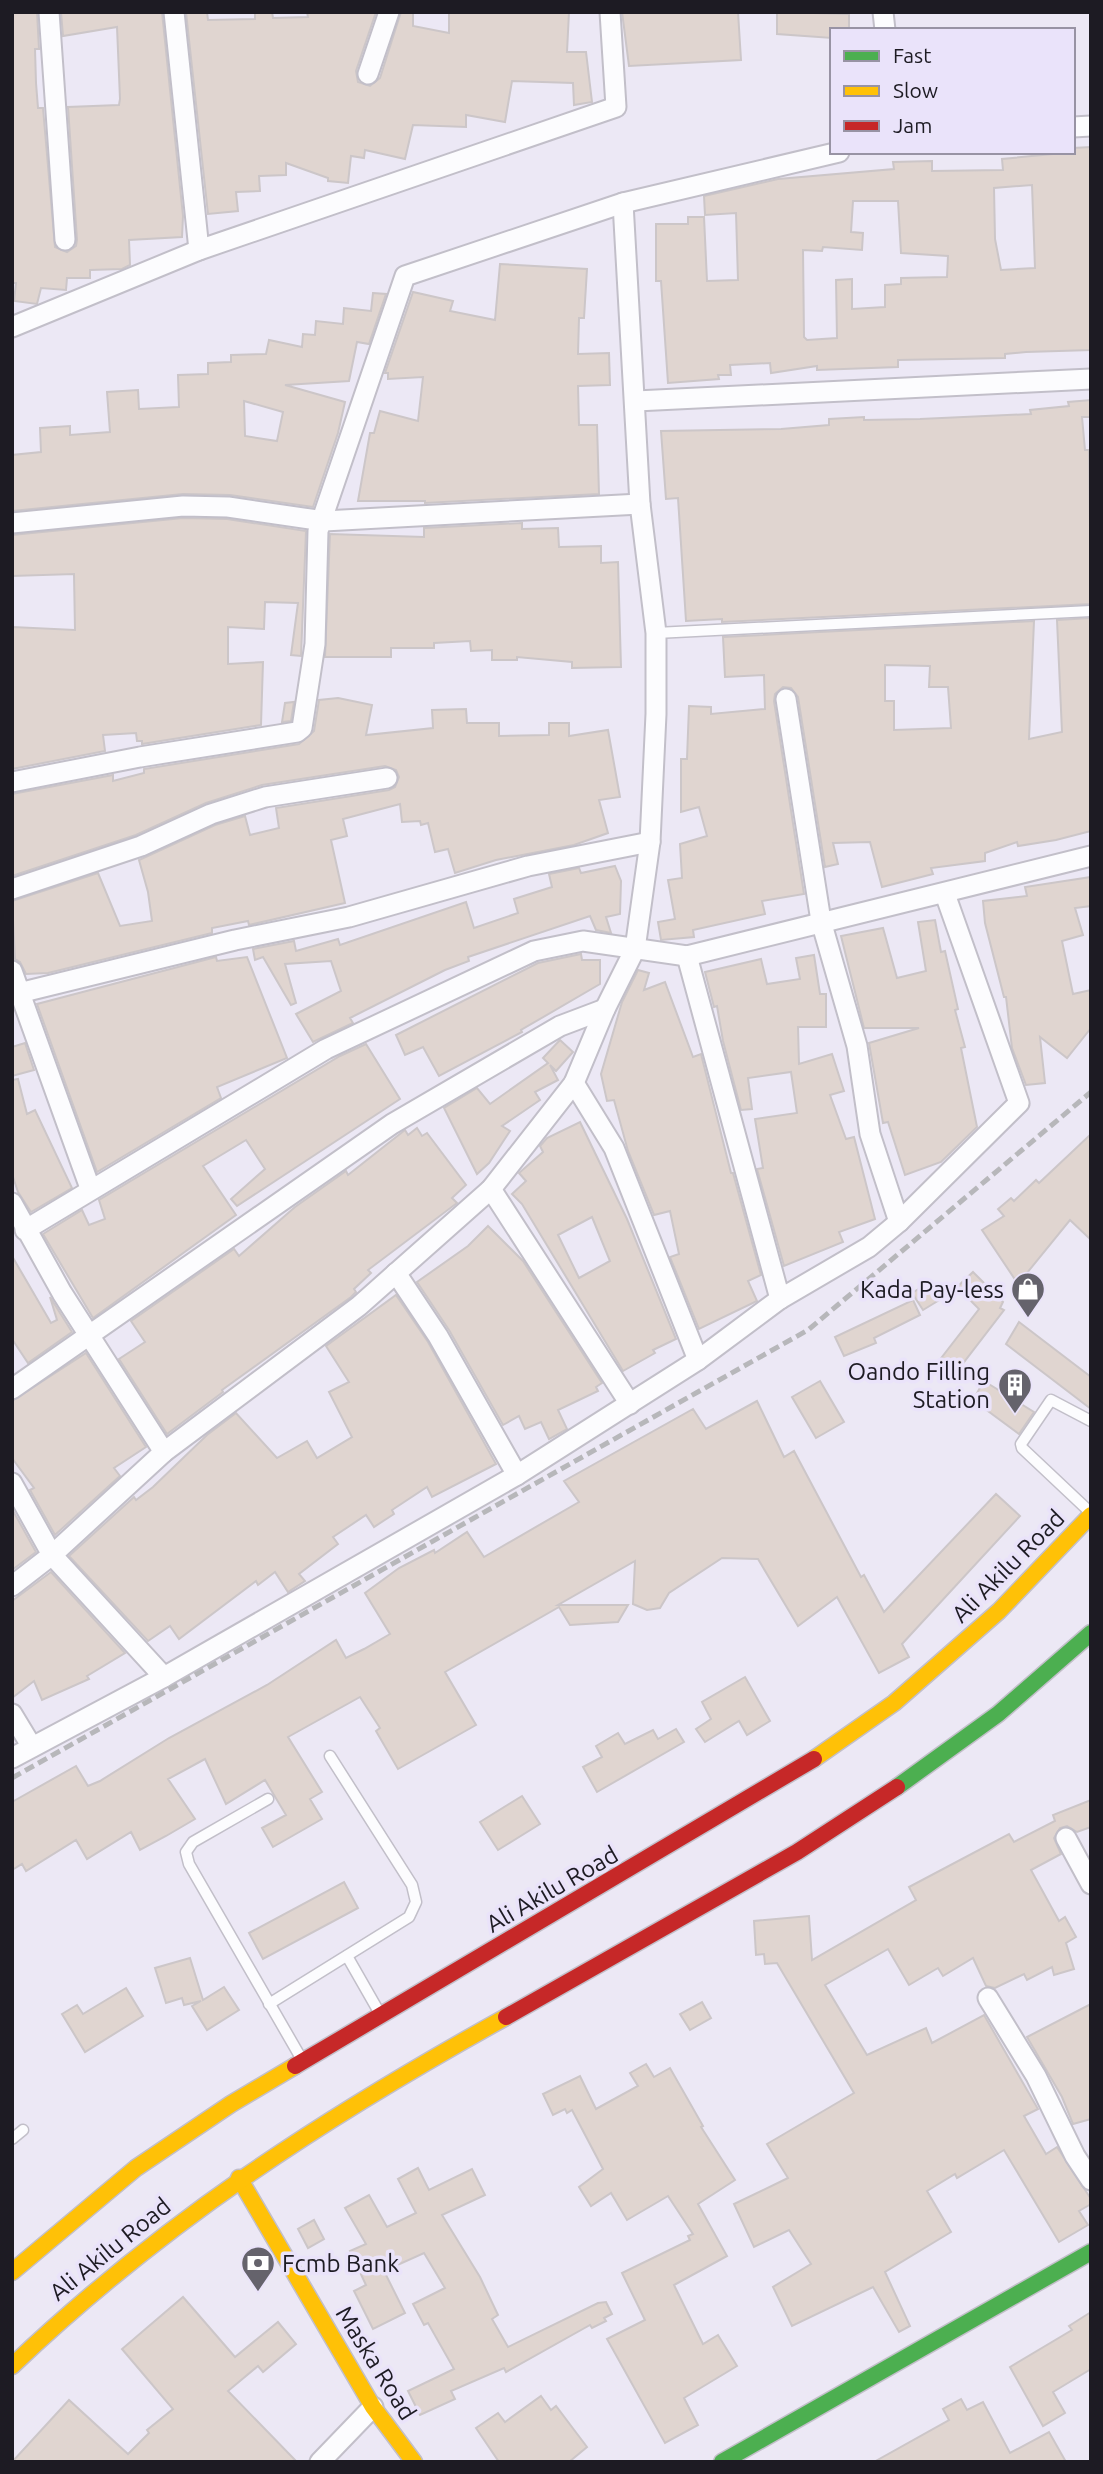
<svg xmlns="http://www.w3.org/2000/svg" width="1103" height="2474" font-family="Ubuntu,sans-serif">
	<style>
		.building { fill: #e0d5d0; stroke: #ccc6c8; stroke-width: 2; fill-rule: evenodd }
		.lines { fill: none; stroke-linecap: round; stroke-linejoin: round }
		.lane-casing { stroke: #c2bfc9; stroke-width: 13 }
		.street-casing { stroke: #c2bfc9; stroke-width: 23 }
		.fast-casing { stroke: #c2bfc9; stroke-width: 19 }
		.slow-casing { stroke: #c2bfc9; stroke-width: 19 }
		.jam-casing { stroke: #c2bfc9; stroke-width: 19 }
		.lane { stroke: #fcfcfe; stroke-width: 10 }
		.street { stroke: #fcfcfe; stroke-width: 19 }
		.fast { stroke: #4caf50; stroke-width: 16 }
		.slow { stroke: #ffc107; stroke-width: 16 }
		.jam { stroke: #c62828; stroke-width: 16 }
		.rail { stroke: #b7b7ba; stroke-width: 5; stroke-dasharray: 10 5; stroke-linecap: butt }
		.labels { text-anchor: middle; dominant-baseline: central; stroke-width: 7; stroke-linejoin: round; paint-order: stroke }
		.poi-label { font-size: 24px; fill: #1d1b23; stroke: #eae3fa; text-anchor: end }
		.street-label { font-size: 24px; fill: #1d1b23; stroke: #eae3fa }
	</style>
	<rect width="100%" height="100%" fill="#ece8f5"/>
	<g class="building">
		<path d="M12 12H37L39 49H35L36 83 38 108H43L55 247 67 252 76 246 77 240 68 107 119 105 120 99 117 27 63 36 61 12H162L183 216 182 237 129 240 130 265 122 269 90 270V278H67L66 290 41 288 37 304 14 301 16 283H12Z"/>
		<path d="M186 12H207L208 20 255 19V12H272L273 18 308 17 307 12H376L356 71 358 82 370 86 380 78 401 12H413V26L449 33V12H569L567 52H586L592 102 574 105 573 83 512 81 505 122 466 115V127L413 125 405 159 365 150 364 158 351 156 348 183 328 181V178L286 163V175L259 176 260 191 236 192 238 211 208 214Z"/>
		<path d="M622 12H738L741 60 629 66Z"/>
		<path d="M777 12 849 14V30H832V38L777 34Z"/>
		<path d="M1091 147V350L1026 352 1005 354V358L898 360V367L817 370V366L771 373 770 363 730 365 731 375H718L719 379 668 383 661 281H656V224H688V217H704L707 281 738 280 736 213 705 215 704 196 778 179 894 169 893 162 932 161V171L1003 170 1002 159 1073 152V148ZM1032 185 1035 268 1001 270 995 239 994 188ZM853 201H898L901 253 948 256 947 277 901 278V284L885 285V307L852 309V279L836 280 837 338 807 340 804 337 803 250 822 251 823 247 862 250 863 233 851 232Z"/>
		<path d="M500 264 587 269 584 318H579L578 354 609 353 610 385 578 386 579 425H597L599 494 425 503V501H358L370 433H374L380 411 418 421 423 377 388 379V373H385L413 292 453 301 450 311 495 320Z"/>
		<path d="M373 293 386 294 369 344 357 342 349 381 285 385 345 402 338 433 313 507 230 495 183 494 12 511V455L41 452 40 428 70 426V435L110 432 107 392 138 390 139 409 179 407 178 375 208 374V363L231 362V355L266 354 269 340 302 347 303 334 315 335 316 321 343 324 344 308 371 311ZM244 401 283 412 277 441 245 436Z"/>
		<path d="M1091 400V417H1082L1085 450H1089L1091 604 722 622V619L686 621 678 498 666 499 661 431 781 429 829 425V419L864 417V420L920 419 1031 414 1030 410 1069 406 1068 402Z"/>
		<path d="M183 518 227 519 306 531 301 656 291 655 298 603 265 602 264 629 228 627V664L263 662 261 725 142 744V741H137L136 733 103 735 105 751 12 769 13 627 75 630 74 574 12 576V535Z"/>
		<path d="M522 523V529L558 528 559 547 601 546V563L618 562 621 667 572 668V662L517 657V660H492V650L471 651 470 641 434 643V648H391V657H325L330 534 424 537V528Z"/>
		<path d="M1091 618V831L1056 840 1018 846 1017 842 985 853V861L931 868 933 874 882 887 870 842 833 843 838 864 825 867 798 697 791 688 783 687 775 694 774 701 804 894 762 901 765 914 693 930 694 937 661 940 658 922 675 919 668 880 682 878 680 844 707 836 699 807 681 812V759H687L689 706 711 707V714L765 709 764 675 725 677 723 637 1034 621 1029 739 1062 732 1057 620ZM885 665 930 666 929 687H948L951 728 894 730V701H885Z"/>
		<path d="M338 698 372 705 366 735 433 728 432 710 466 709 467 723H499V736L549 735V723H569V736L608 730 620 797 599 800 608 833 574 845 496 860 455 873 448 849 435 852 428 823 421 825 420 821 402 822 400 804 343 819 347 836 331 840 345 903 249 925 248 921 212 928V933L48 973 26 974 20 962 15 959 12 901 98 873 120 926 152 921 148 892 139 860 215 825 245 816 250 835 279 828 276 808 389 790 395 787 399 777 396 770 385 766 262 785 206 803 136 835 12 876V794L113 775V781L144 773V769L299 744 314 731 319 700Z"/>
		<path d="M294 702 291 721 282 722 285 703Z"/>
		<path d="M615 866 621 881 620 914 606 917 611 933 596 930 590 916 468 957 469 961 445 970 350 1018 353 1023 313 1042 296 1014 341 991 331 961 285 964 296 1003 291 1005 263 957 255 960 253 949 294 941 296 951 338 939 340 945 466 902 474 928 518 913 514 899 552 887 549 874 579 868 581 873Z"/>
		<path d="M1091 877V906L1075 908 1083 935 1062 941 1073 994 1091 990V1028L1067 1058 1040 1037 1045 1083 1026 1085 1012 1048 1006 997H1004L985 923 983 901 1027 896 1025 887Z"/>
		<path d="M935 920 941 952 945 951 958 1009 955 1010 965 1047 961 1048 977 1127 941 1162 905 1175 888 1122 883 1123 869 1043 919 1028H864L841 936 883 928 897 978 926 971 918 922Z"/>
		<path d="M581 954 582 960H600V984L521 1030 522 1032 439 1076 423 1047 405 1055 396 1035 538 963Z"/>
		<path d="M814 955 820 994H826V1027H798L799 1064 832 1054 844 1091 830 1095 846 1139 854 1137 875 1219 839 1232 843 1242 784 1266 757 1169 763 1168 755 1119 797 1113 791 1072 748 1078 752 1109 741 1110 723 1041 717 1006 714 1007 705 972 761 959 767 984 800 979 796 958Z"/>
		<path d="M216 957 217 961 247 957 287 1058 217 1087 221 1098 97 1172 37 1004Z"/>
		<path d="M638 970 649 973 644 990 665 982 693 1057 701 1054 731 1173H733L761 1275 748 1281 757 1301 699 1329 670 1257 679 1254 670 1211 654 1215 628 1151 614 1100 607 1101 601 1074 622 1002Z"/>
		<path d="M560 1040 573 1052 556 1071 550 1065 558 1080 535 1092 540 1100 502 1126 510 1131 489 1163 477 1174 444 1108 477 1088 490 1104 548 1063 543 1058Z"/>
		<path d="M25 1043 34 1070 12 1076V1047Z"/>
		<path d="M366 1044 400 1099 237 1206 231 1199 265 1169 246 1140 203 1166 236 1215 93 1318 43 1234 82 1210 89 1225 105 1219 99 1200 340 1056Z"/>
		<path d="M18 1079 27 1114 35 1110 72 1188 31 1212 18 1192 12 1174V1080Z"/>
		<path d="M580 1122 627 1219 676 1339 653 1350 655 1353 623 1371 522 1204 512 1194 526 1181 519 1173 543 1152 540 1146 547 1138ZM592 1217 610 1261 579 1278 558 1235Z"/>
		<path d="M417 1128 422 1136 427 1133 466 1185 452 1198 457 1203 368 1270 371 1273 354 1289 356 1292 351 1297 222 1390 223 1392 167 1434 119 1359 145 1342 131 1321 234 1249 239 1256 295 1207 346 1171 348 1175 405 1130 408 1135Z"/>
		<path d="M1091 1134V1240L1070 1220 1018 1284 982 1230 1004 1216 998 1209 1011 1198 1014 1201 1036 1180 1039 1183Z"/>
		<path d="M488 1226 523 1261 602 1383 596 1387 598 1391 558 1410 567 1429 549 1439 541 1422 525 1429 519 1416 503 1425 449 1330 417 1282 468 1246Z"/>
		<path d="M12 1256 51 1323 57 1320 50 1297 72 1332 28 1363 12 1339Z"/>
		<path d="M973 1272 1003 1302 1000 1308 1004 1310 951 1379 935 1366 979 1309 957 1287Z"/>
		<path d="M930 1282 941 1299 923 1310 912 1293Z"/>
		<path d="M396 1295 428 1342 496 1464 432 1497 427 1487 392 1510 394 1514 374 1527 366 1515 333 1537 338 1544 299 1574 305 1581 288 1592 275 1572 258 1585 256 1581 179 1639 170 1626 148 1641 69 1556 134 1497 136 1500 153 1487 207 1435 236 1413 277 1458 307 1441 317 1458 352 1437 329 1392 349 1382 326 1346Z"/>
		<path d="M913 1300 920 1315 874 1338 876 1343 844 1356 835 1337Z"/>
		<path d="M1019 1322 1091 1377V1409L1006 1344Z"/>
		<path d="M86 1353 146 1447 114 1468 120 1476 55 1535 30 1490 34 1488 12 1458V1401Z"/>
		<path d="M820 1381 844 1422 816 1438 792 1397Z"/>
		<path d="M984 1381 1034 1412 1019 1434 973 1400Z"/>
		<path d="M757 1401 784 1457 794 1451 861 1577 864 1575 884 1612 996 1494 1020 1516 902 1644 909 1657 879 1673 837 1597 798 1626 758 1559 722 1558 669 1593 660 1608 647 1610 633 1604 635 1561 558 1605H628L618 1622 570 1625 559 1607 445 1672 476 1725 398 1769 376 1731 380 1728 360 1697 288 1737 322 1792 310 1799 322 1819 273 1847 262 1828 286 1815 265 1780 226 1804 205 1759 168 1779 195 1819 166 1836 140 1850 131 1832 87 1859 76 1840 26 1871 22 1864 12 1870V1802L76 1766 88 1786 100 1781 169 1738 267 1685 336 1640 346 1658 364 1649 390 1634 365 1593 399 1568 434 1550 435 1553 467 1532 484 1557 579 1502 564 1481 693 1409 706 1429Z"/>
		<path d="M12 1509 36 1552 12 1570Z"/>
		<path d="M51 1572 125 1653 87 1676 89 1679 42 1700 34 1681 12 1698V1601Z"/>
		<path d="M745 1677 770 1721 747 1735 739 1721 705 1742 696 1729 711 1719 702 1702Z"/>
		<path d="M676 1729 684 1742 597 1792 583 1767 602 1757 596 1746 618 1733 625 1744 653 1730 658 1739Z"/>
		<path d="M522 1796 540 1824 498 1850 480 1822Z"/>
		<path d="M1091 1800V1827L1077 1832 1067 1826 1060 1828 1054 1838 1061 1854 1031 1870 1059 1921 1065 1917 1076 1937 1066 1943 1074 1969 1054 1975 1052 1967 1027 1980 1024 1974 995 1988 986 1986 973 1958 943 1976 938 1968 909 1985 888 1949 825 1985 867 2055 926 2028 932 2043 984 2015 1038 2109 1024 2116 1046 2154 1057 2147 1091 2199V2204L1079 2211 1088 2225 1059 2242 1004 2150 957 2178 955 2174 927 2191 951 2232 885 2272 910 2326 899 2332 873 2287 792 2326 773 2287 811 2264 789 2230 754 2247 734 2204 788 2178 767 2144 854 2093 777 1963 765 1964 764 1954 756 1955 754 1921 809 1916 812 1960 916 1900 909 1887 1009 1834 1014 1842 1055 1821 1053 1815Z"/>
		<path d="M344 1882 358 1908 263 1959 249 1933Z"/>
		<path d="M190 1958 203 2000 224 1987 239 2010 207 2030 192 2006 201 2001 184 2005 182 1998 166 2003 155 1968Z"/>
		<path d="M126 1988 143 2016 85 2052 62 2014 77 2005 83 2014Z"/>
		<path d="M702 2002 711 2018 690 2030 680 2014Z"/>
		<path d="M1091 2004V2119L1073 2124 1062 2097 1027 2037Z"/>
		<path d="M646 2064 654 2077 670 2068 703 2126 701 2127 735 2180 698 2204 727 2256 674 2285 703 2344 718 2335 737 2366 684 2398 698 2425 665 2443 607 2339 645 2320 622 2273 690 2240 688 2236 693 2234 668 2196 627 2220 611 2193 591 2206 579 2187 603 2169 572 2110 567 2113 565 2109 553 2115 543 2094 580 2076 596 2109 638 2086 630 2073Z"/>
		<path d="M418 2168 429 2190 472 2169 485 2195 442 2215 480 2277 498 2315 492 2319 508 2347 598 2303 606 2302 612 2314 604 2318 606 2321 592 2328 590 2325 506 2372 504 2368 451 2391 455 2399 420 2415 408 2391 454 2369 428 2323 424 2325 413 2304 445 2288 424 2253 384 2271 405 2313 373 2329 354 2291 366 2285 350 2251 366 2244 345 2208 369 2195 387 2227 416 2213 398 2179Z"/>
		<path d="M314 2220 324 2239 308 2248 298 2229Z"/>
		<path d="M183 2297 235 2357 278 2322 296 2344 263 2372 258 2366 228 2391 297 2462H12L69 2400 128 2454 149 2433 147 2430 173 2409 122 2349Z"/>
		<path d="M1091 2312V2369L1053 2392 1065 2413 1043 2426 1010 2367 1072 2330 1069 2326Z"/>
		<path d="M541 2396 551 2410 556 2406 587 2447 569 2462H499L476 2428 498 2413 505 2422Z"/>
		<path d="M961 2399 967 2410 983 2402 1010 2453 1049 2432 1066 2462H874L949 2420 943 2409Z"/>
	</g>
	<g class="lines">
		<g class="lane-casing">
			<g id="lane">
				<path d="M656 633 1091 611"/>
				<path d="M1091 1421 1051 1400 1021 1444 1022 1448 1091 1513"/>
				<path d="M268 1799 193 1842 186 1852 189 1864 301 2058"/>
				<path d="M347 1956 379 2012"/>
				<path d="M269 2004 409 1917 416 1902 412 1885 330 1756"/>
				<path d="M12 2139 23 2130"/>
			</g>
		</g>
		<g class="street-casing">
			<g id="street">
				<path d="M49 12 65 240"/>
				<path d="M174 12 199 250"/>
				<path d="M883 12 885 30"/>
				<path d="M368 74 389 12"/>
				<path d="M1073 127 1091 126"/>
				<path d="M12 327 199 250 616 107 610 12"/>
				<path d="M636 401 1091 379"/>
				<path d="M12 523 183 506 228 507 324 521 640 504"/>
				<path d="M786 699 821 921 857 1046 870 1134 899 1222"/>
				<path d="M12 782 140 757 297 732 302 728 315 644 318 531 405 276 623 203 839 152"/>
				<path d="M12 889 141 846 211 814 265 797 387 778"/>
				<path d="M687 956 780 1299"/>
				<path d="M12 971 90 1188"/>
				<path d="M19 993 235 940 349 917 528 866 650 842"/>
				<path d="M574 1083 614 1148 698 1360"/>
				<path d="M491 1189 630 1404"/>
				<path d="M12 1203 62 1293 164 1452"/>
				<path d="M25 1230 326 1049 534 951 583 941 687 956 1091 856"/>
				<path d="M396 1273 438 1336 517 1475"/>
				<path d="M12 1389 392 1124 560 1026 605 1009"/>
				<path d="M12 1483 52 1555 164 1677"/>
				<path d="M12 1586 52 1555 164 1452 359 1306 491 1189 574 1083 605 1009 635 949 650 842 656 714V633L640 504 623 203"/>
				<path d="M12 1714 32 1747"/>
				<path d="M12 1758 164 1677 517 1475 698 1360 780 1299 869 1247 899 1222 1019 1103 945 894"/>
				<path d="M1066 1838 1091 1884"/>
				<path d="M988 1998 1036 2076 1075 2156 1091 2180"/>
				<path d="M320 2462 373 2407"/>
			</g>
		</g>
		<g class="fast-casing">
			<g id="fast">
				<path d="M897 1787 998 1714 1091 1633"/>
				<path d="M722 2462 1091 2252"/>
			</g>
		</g>
		<g class="slow-casing">
			<g id="slow">
				<path d="M814 1759 894 1703 999 1611 1091 1515"/>
				<path d="M239 2178 373 2407 414 2462"/>
				<path d="M12 2272 136 2168 231 2104 295 2066"/>
				<path d="M12 2366C163 2222 324 2118 506 2017"/>
			</g>
		</g>
		<g class="jam-casing">
			<g id="jam">
				<path d="M506 2017 797 1852 897 1787"/>
				<path d="M295 2066 814 1759"/>
			</g>
		</g>
		<use href="#lane" class="lane"/>
		<use href="#street" class="street"/>
		<use href="#fast" class="fast"/>
		<use href="#slow" class="slow"/>
		<use href="#jam" class="jam"/>
		<path class="rail" d="M12 1778 808 1330 1091 1092"/>
	</g>
	<defs>
		<g id="shop-pin" transform="scale(1.75)"><path d="M0 17L-7.5 6A9.5 9.5 0 1 1 7.5 6Z" fill="#65636c" stroke="#eae3fa"/><path d="M-5-2.5h2.3a2.7 3.5 0 0 1 5.4 0H5L5.5 6h-11ZM-1.5-2.5h3a1.5 2.3 0 0 0-3 0Z" fill="#fff"/></g>
		<g id="building-pin" transform="scale(1.75)"><path d="M0 17L-7.5 6A9.5 9.5 0 1 1 7.5 6Z" fill="#65636c" stroke="#eae3fa"/><path d="M-4-6H4V6H1V3H-1V6H-4ZM-2.5-4.3h1.7v1.8h-1.7ZM.8-4.3h1.7v1.8H.8ZM-2.5-1h1.7V.8h-1.7ZM.8-1h1.7V.8H.8Z" fill="#fff"/></g>
		<g id="bank-pin" transform="scale(1.75)"><path d="M0 17L-7.5 6A9.5 9.5 0 1 1 7.5 6Z" fill="#65636c" stroke="#eae3fa"/><path d="M-6-4H6V4H-6ZM0-2.3a2.3 2.3 0 1 0 0 4.6a2.3 2.3 0 1 0 0-4.6Z" fill="#fff"/></g>
	</defs>
	<g fill-rule="evenodd">
		<use href="#shop-pin" x="1028" y="1289"/>
		<use href="#building-pin" x="1015" y="1385"/>
		<use href="#bank-pin" x="258" y="2263"/>
	</g>
	<g class="labels">
		<g class="poi-label">
			<text x="1004" y="1289">Kada Pay-less</text>
			<text x="990" y="1371">Oando Filling<tspan x="990" dy="28">Station</tspan></text>
			<text x="282" y="2263" text-anchor="start">Fcmb Bank</text>
		</g>
		<g class="street-label">
			<text transform="translate(1008 1566) rotate(-45)">Ali Akilu Road</text>
			<text transform="translate(552 1889) rotate(-30)">Ali Akilu Road</text>
			<text transform="translate(110 2249) rotate(-39)">Ali Akilu Road</text>
			<text transform="translate(376 2363) rotate(58)">Maska Road</text>
		</g>
	</g>
	<rect width="1103" height="2474" fill="none" stroke="#1d1b23" stroke-width="28"/>
	<rect x="830" y="28" width="245" height="126" fill="#eae3fa" stroke="#9893a4" stroke-width="2"/>
	<rect x="844" y="51" width="35" height="10" fill="#4caf50" stroke="#9893a4" stroke-width="2"/>
	<text x="893" y="63" font-size="21" fill="#1d1b23">Fast</text>
	<rect x="844" y="86" width="35" height="10" fill="#ffc107" stroke="#9893a4" stroke-width="2"/>
	<text x="893" y="98" font-size="21" fill="#1d1b23">Slow</text>
	<rect x="844" y="121" width="35" height="10" fill="#c62828" stroke="#9893a4" stroke-width="2"/>
	<text x="893" y="133" font-size="21" fill="#1d1b23">Jam</text>
</svg>
